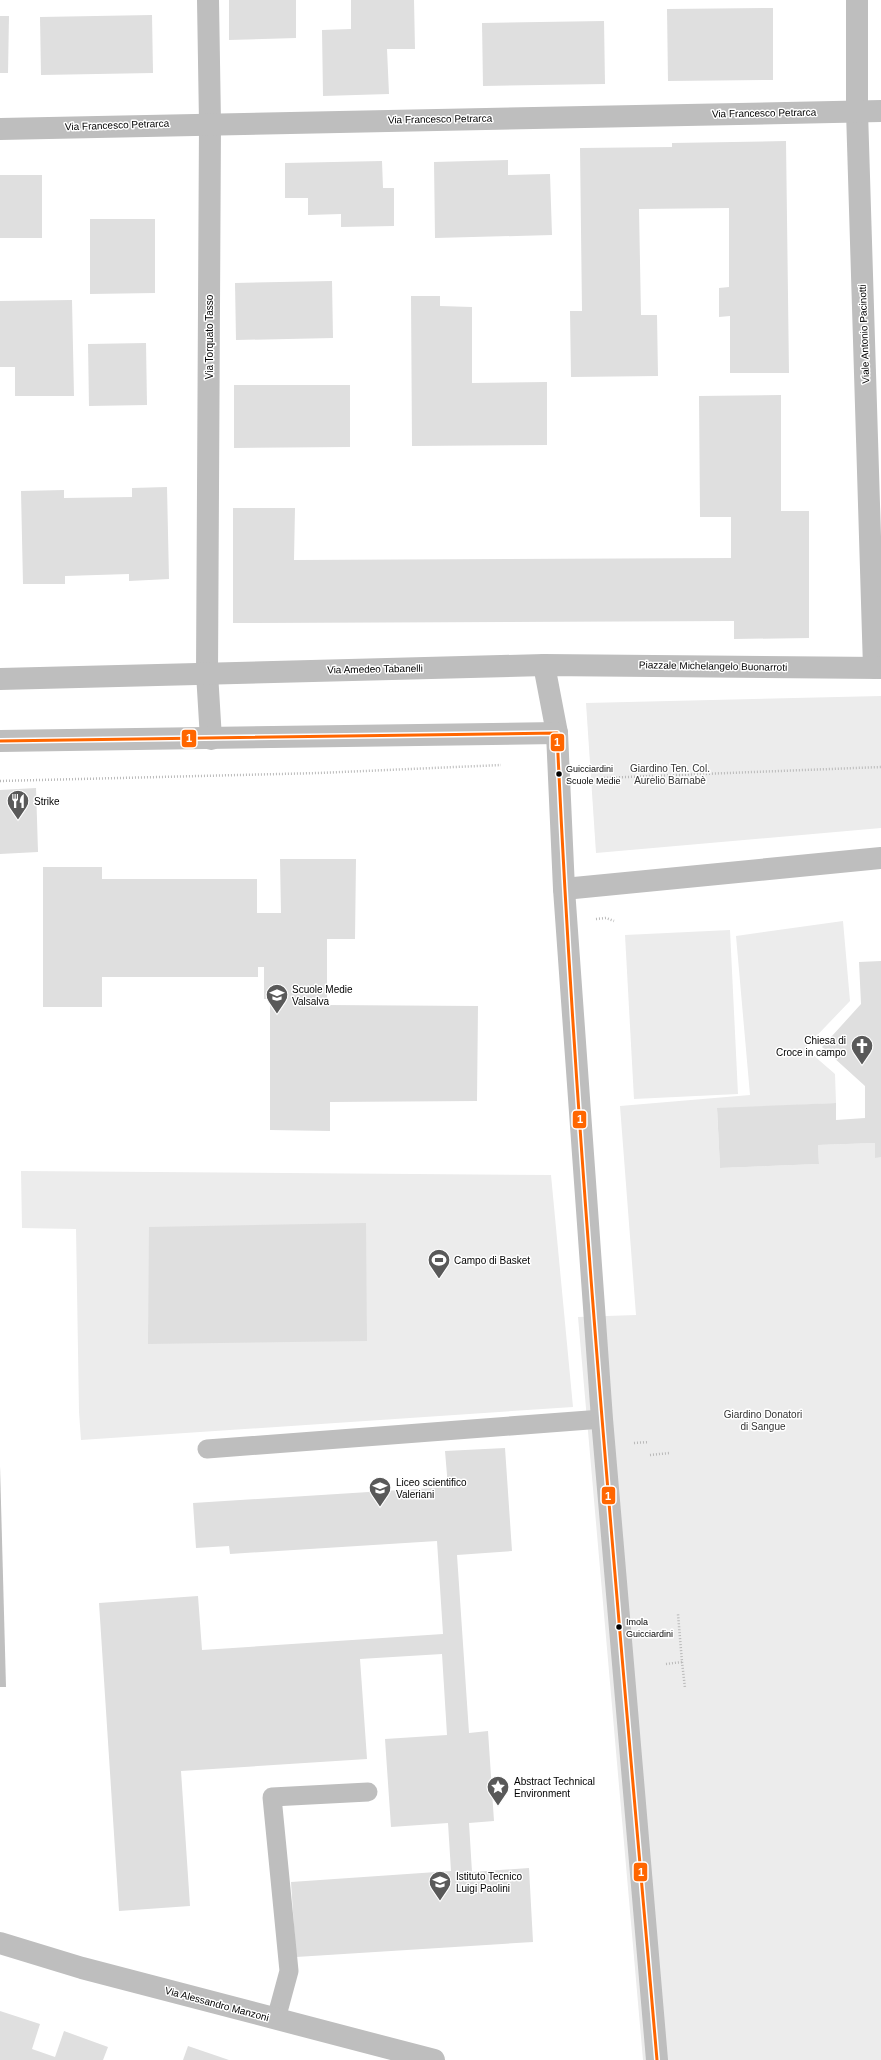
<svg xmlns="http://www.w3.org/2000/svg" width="881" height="2060" font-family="Arial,sans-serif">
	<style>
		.green { fill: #ececec }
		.water { fill: #bfbfbf }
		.building { fill: #dfdfdf }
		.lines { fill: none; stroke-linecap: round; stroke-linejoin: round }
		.path { stroke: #b9b9b9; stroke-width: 2.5; stroke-dasharray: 1 2; stroke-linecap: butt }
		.service { stroke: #bebebe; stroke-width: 19 }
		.minor { stroke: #bebebe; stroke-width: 22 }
		.tertiary { stroke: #bebebe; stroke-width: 22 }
		.bus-1-casing { stroke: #fff; stroke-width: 6 }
		.bus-1 { stroke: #f60; stroke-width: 3 }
		.bus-dot { fill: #000; stroke: #fff; stroke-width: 1.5 }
		.labels { text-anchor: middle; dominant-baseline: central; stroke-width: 3; stroke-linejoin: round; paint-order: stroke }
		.bus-label { font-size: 9px; fill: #000; stroke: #fff; text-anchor: start }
		.street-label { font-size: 10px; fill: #000; stroke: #fff }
		.park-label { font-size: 10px; fill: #333; stroke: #fff }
		.poi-label { font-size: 10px; fill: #000; stroke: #fff; text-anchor: start }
		.line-badge { stroke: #fff; stroke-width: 1.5 }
		.badge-label { font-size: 11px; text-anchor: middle; font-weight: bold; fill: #fff }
	</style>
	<rect width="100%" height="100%" fill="#fff"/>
	<g class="green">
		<path d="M881 696V828L596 853 586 703Z"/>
		<path d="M843 921 850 1001 805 1048 835 1074 836 1103 717 1109 720 1168 819 1164 818 1145 875 1143V1157H881V2060H643L578 1317 636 1315 620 1106 750 1095 736 936Z"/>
		<path d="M730 930 738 1094 634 1099 625 935Z"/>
		<path d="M21 1171 551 1175 573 1407 81 1440 79 1412 76 1229 22 1228Z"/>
	</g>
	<path class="water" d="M0 1466 6 1687H0Z"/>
	<g class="building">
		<path d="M229 0H296V38L229 40Z"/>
		<path d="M351 0H414L415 49H387L389 94 323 96 322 30 351 29Z"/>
		<path d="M773 8V80L668 81 667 9Z"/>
		<path d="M152 15 153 73 41 75 40 17Z"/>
		<path d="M0 16H9L8 73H0Z"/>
		<path d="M604 21 605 84 483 86 482 23Z"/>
		<path d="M786 141 789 373H730V316L719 317V288L729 287V208L639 209 641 315H657L658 376 571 377 570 311H582L580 148 672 147V143Z"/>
		<path d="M508 160V175L550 174 552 235 435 238 434 162Z"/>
		<path d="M382 161 383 188H394V226L341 227V214L308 215V198H285V163Z"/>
		<rect x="0" y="175" width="42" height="63"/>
		<path d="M90 219H155V293L90 294Z"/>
		<path d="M332 281 333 338 236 340 235 283Z"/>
		<path d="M411 296H440V306L472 307V383L547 382V445L412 446Z"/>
		<path d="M72 300 74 396H15V367H0V301Z"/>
		<path d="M146 343 147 405 89 406 88 344Z"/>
		<path d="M234 385H350V447L234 448Z"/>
		<path d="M781 395V511H809V638L734 639V621L233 623V508H295L294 560 731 558V517H700L699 396Z"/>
		<path d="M167 487 169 579 129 581V574L65 576V584H23L21 491 64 490V498L132 497V488Z"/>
		<path d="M36 788 38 852 0 854V790Z"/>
		<path d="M280 859H356L355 939H327V1005L478 1006 477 1101 330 1102V1131L270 1130V999H264V967H258V977H102V1007H43V867H102V879H257V913H281Z"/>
		<path d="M881 961V1157L875 1158V1143L818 1145 819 1164 720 1168 717 1108 836 1103V1120L865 1118V1086L822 1047 861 1004 859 962Z"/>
		<path d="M366 1223 367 1341 148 1344 149 1227Z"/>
		<path d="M505 1448 512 1551 457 1555 469 1733 488 1731 494 1821 469 1823 472 1872 529 1868 533 1942 296 1957 291 1882 451 1871 448 1823 391 1827 385 1739 447 1735 442 1654 360 1659 367 1759 181 1771 190 1906 119 1911 99 1603 198 1596 202 1650 443 1634 437 1541 230 1554 229 1546 196 1548 193 1503 448 1487 445 1451Z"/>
		<path d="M0 2011 40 2024 32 2049 55 2057 64 2031 108 2047 103 2060H0Z"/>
		<path d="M188 2046 229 2060H183Z"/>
	</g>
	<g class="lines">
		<g class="path">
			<path d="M601 778 881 767"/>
			<path d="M0 781 319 773 501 765"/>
			<path d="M596 919 606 918 614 921"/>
			<path d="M634 1443 649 1442"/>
			<path d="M650 1455 670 1453"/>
			<path d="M682 1662 685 1688"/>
			<path d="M666 1664 682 1662 678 1614"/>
		</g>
		<g class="service">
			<path d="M207 1449 602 1419"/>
			<path d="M276 2019 289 1971 272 1797 368 1792"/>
		</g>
		<g class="minor">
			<path d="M208 0 210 123 207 673 211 739"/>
			<path d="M857 0V111L874 668"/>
			<path d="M0 129 881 111"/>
			<path d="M544 665 557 733 564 889 602 1419 657 2060"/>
			<path d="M0 679 544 665 881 668"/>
			<path d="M0 741 557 733"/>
			<path d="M564 889 881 858"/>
		</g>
		<path class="tertiary" d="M0 1943 82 1968 434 2060"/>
		<g class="bus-1-casing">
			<path id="bus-1" d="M0 741 557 733C577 1176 619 1618 657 2060"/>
		</g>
		<use href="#bus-1" class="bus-1"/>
	</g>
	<defs>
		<g id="restaurant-pin" transform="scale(1.15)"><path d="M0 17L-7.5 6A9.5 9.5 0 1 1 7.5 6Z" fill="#595959" stroke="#fff"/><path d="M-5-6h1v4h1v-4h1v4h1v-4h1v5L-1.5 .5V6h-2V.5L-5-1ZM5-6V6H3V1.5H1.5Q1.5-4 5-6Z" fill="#fff"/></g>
		<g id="school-pin" transform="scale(1.15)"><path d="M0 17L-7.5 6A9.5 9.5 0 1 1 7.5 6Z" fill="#595959" stroke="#fff"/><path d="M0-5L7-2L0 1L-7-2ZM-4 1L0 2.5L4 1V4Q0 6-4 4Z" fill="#fff"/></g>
		<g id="church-pin" transform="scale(1.15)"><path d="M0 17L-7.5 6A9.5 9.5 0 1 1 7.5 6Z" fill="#595959" stroke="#fff"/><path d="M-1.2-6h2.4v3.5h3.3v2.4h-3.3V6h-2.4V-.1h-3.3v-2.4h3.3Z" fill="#fff"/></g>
		<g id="stadium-pin" transform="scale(1.15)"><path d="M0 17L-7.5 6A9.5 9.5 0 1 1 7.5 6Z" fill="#595959" stroke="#fff"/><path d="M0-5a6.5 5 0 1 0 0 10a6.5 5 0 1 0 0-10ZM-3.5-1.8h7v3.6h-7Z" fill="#fff"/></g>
		<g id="sight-pin" transform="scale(1.15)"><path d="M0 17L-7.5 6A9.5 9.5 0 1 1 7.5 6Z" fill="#595959" stroke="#fff"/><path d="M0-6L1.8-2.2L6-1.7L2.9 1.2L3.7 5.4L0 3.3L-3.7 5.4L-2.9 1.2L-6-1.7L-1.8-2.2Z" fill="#fff"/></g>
	</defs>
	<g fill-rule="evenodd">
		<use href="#restaurant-pin" x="18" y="801"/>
		<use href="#school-pin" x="277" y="995"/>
		<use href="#church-pin" x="862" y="1046"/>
		<use href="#stadium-pin" x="439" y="1260"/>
		<use href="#school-pin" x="380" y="1488"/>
		<use href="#sight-pin" x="498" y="1787"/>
		<use href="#school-pin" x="440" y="1882"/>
	</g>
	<g class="bus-dot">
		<circle cx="559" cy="774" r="3.5"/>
		<circle cx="619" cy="1627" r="3.5"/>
	</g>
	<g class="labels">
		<g class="bus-label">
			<text x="566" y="769">Guicciardini<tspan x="566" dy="12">Scuole Medie</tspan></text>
			<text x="626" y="1622">Imola<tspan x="626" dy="12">Guicciardini</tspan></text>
		</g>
		<g class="street-label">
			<text transform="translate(764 113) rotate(-1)">Via Francesco Petrarca</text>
			<text transform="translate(440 119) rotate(-1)">Via Francesco Petrarca</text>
			<text transform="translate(117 125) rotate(-2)">Via Francesco Petrarca</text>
			<text transform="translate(864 334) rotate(-92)">Viale Antonio Pacinotti</text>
			<text transform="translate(209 337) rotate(-90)">Via Torquato Tasso</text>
			<text transform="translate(713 666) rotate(1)">Piazzale Michelangelo Buonarroti</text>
			<text transform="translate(375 669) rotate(-1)">Via Amedeo Tabanelli</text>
			<text transform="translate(217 2004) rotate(15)">Via Alessandro Manzoni</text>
		</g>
		<g class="park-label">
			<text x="670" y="768">Giardino Ten. Col.<tspan x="670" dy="12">Aurelio Barnabè</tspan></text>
			<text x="763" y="1414">Giardino Donatori<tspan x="763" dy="12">di Sangue</tspan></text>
		</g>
		<g class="poi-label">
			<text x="34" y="801">Strike</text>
			<text x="292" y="989">Scuole Medie<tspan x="292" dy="12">Valsalva</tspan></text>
			<text x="846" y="1040" text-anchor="end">Chiesa di<tspan x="846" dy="12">Croce in campo</tspan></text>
			<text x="454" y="1260">Campo di Basket</text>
			<text x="396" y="1482">Liceo scientifico<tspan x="396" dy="12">Valeriani</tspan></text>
			<text x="514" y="1781">Abstract Technical<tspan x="514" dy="12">Environment</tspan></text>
			<text x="456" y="1876">Istituto Tecnico<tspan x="456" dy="12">Luigi Paolini</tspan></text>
		</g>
	</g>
	<g class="line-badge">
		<rect x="181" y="729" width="16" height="19" rx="4" fill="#f60"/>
		<rect x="550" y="733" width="15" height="19" rx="4" fill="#f60"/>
		<rect x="572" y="1110" width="15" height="19" rx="4" fill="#f60"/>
		<rect x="601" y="1486" width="15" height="19" rx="4" fill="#f60"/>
		<rect x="633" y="1862" width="15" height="20" rx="4" fill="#f60"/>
	</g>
	<g class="badge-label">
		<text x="189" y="742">1</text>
		<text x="557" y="746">1</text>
		<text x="580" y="1123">1</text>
		<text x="608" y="1500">1</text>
		<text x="641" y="1876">1</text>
	</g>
</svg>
